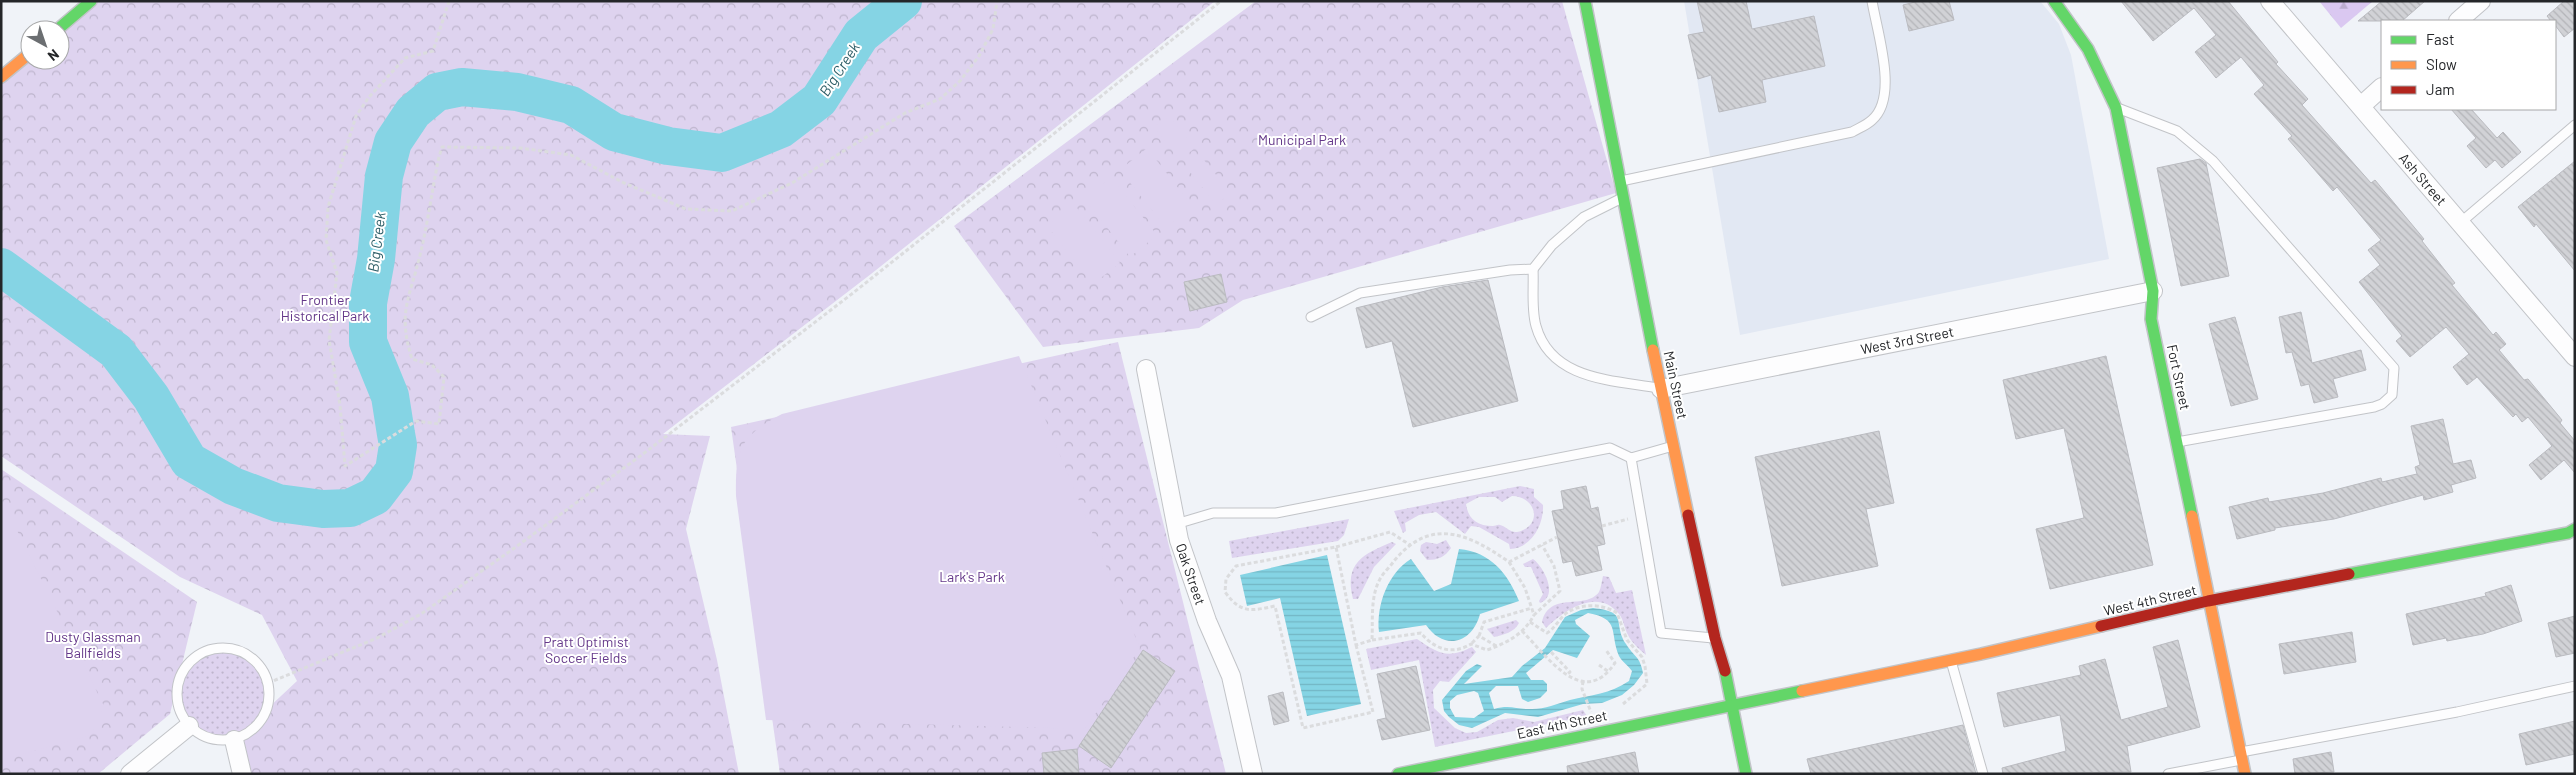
<svg xmlns="http://www.w3.org/2000/svg" width="2576" height="775" font-family="Barlow,sans-serif">
	<style>
		.built { fill: #e2e8f3 }
		.grass { fill: url(#grass-dots); fill-rule: evenodd }
		.forest { fill: url(#forest-firs) }
		.park { fill: url(#park-crowns) }
		.pitch { fill: #ded3ef }
		.water { fill: url(#water-rules); fill-rule: evenodd }
		.lines { fill: none; stroke-linecap: round; stroke-linejoin: round }
		.river { stroke: #85d4e4; stroke-width: 38 }
		.building { fill: url(#building-back-hatch); stroke: #babbc0 }
		.lane-casing { stroke: #c2c4c8; stroke-width: 11 }
		.street-casing { stroke: #c2c4c8; stroke-width: 20 }
		.fast-casing { stroke: #c2c4c8; stroke-width: 14 }
		.slow-casing { stroke: #c2c4c8; stroke-width: 14 }
		.jam-casing { stroke: #c2c4c8; stroke-width: 14 }
		.path { stroke: #dbdcde; stroke-width: 3; stroke-dasharray: 4 2.5; stroke-linecap: butt }
		.lane { stroke: #fdfdfe; stroke-width: 9 }
		.street { stroke: #fdfdfe; stroke-width: 18 }
		.fast { stroke: #63d668; stroke-width: 11 }
		.slow { stroke: #ff974d; stroke-width: 11 }
		.jam { stroke: #b3261e; stroke-width: 11 }
		.labels { text-anchor: middle; dominant-baseline: central; stroke-width: 4; stroke-linejoin: round; paint-order: stroke }
		.park-label { font-size: 14px; fill: #643789; stroke: #fff }
		.street-label { font-size: 14px; fill: #242629; stroke: #fff }
		.water-label { font-size: 15px; font-style: italic; fill: #2e5e67; stroke: #fff }
	</style>
	<defs>
		<pattern id="grass-dots" width="8" height="8" patternUnits="userSpaceOnUse" patternTransform="scale(1.25)"><rect width="8" height="8" fill="#ded3ef"/><path d="M2 2h.1M6 6h.1" fill="none" stroke="#beb5cd" stroke-width="1.8" stroke-linecap="round"/></pattern>
		<pattern id="forest-firs" width="22" height="20" patternUnits="userSpaceOnUse" patternTransform="scale(1.25)"><rect width="22" height="20" fill="#dac8f1"/><path d="M5 1l3.5 6h-7zM16 11l3.5 6h-7z" fill="#bbaccf"/></pattern>
		<pattern id="park-crowns" width="20" height="18" patternUnits="userSpaceOnUse" patternTransform="scale(1.25)"><rect width="20" height="18" fill="#ded3ef"/><path d="M2 6a3 3 0 1 1 6 0M12 15a3 3 0 1 1 6 0" fill="none" stroke="#beb5cd"/></pattern>
		<pattern id="water-rules" width="6" height="5" patternUnits="userSpaceOnUse" patternTransform="scale(1.25)"><rect width="6" height="5" fill="#85d4e4"/><path d="M0 2.5h6" fill="none" stroke="#73b6c4"/></pattern>
		<pattern id="building-back-hatch" width="6" height="6" patternUnits="userSpaceOnUse" patternTransform="scale(1.25)"><rect width="6" height="6" fill="#d1d2d6"/><path d="M-1 5l2 2M0 0l6 6M5-1l2 2" fill="none" stroke="#b3b4b8"/></pattern>
	</defs>
	<rect width="100%" height="100%" fill="#f0f3f8"/>
	<path class="built" d="M1684 1H2040L2059 24 2071 55 2109 259 1740 335Z"/>
	<g class="grass">
		<path d="M1520 486 1534 489V497L1543 505C1544 524 1532 548 1510 549L1509 544 1479 527 1471 526 1465 534 1436 512 1419 515 1405 523 1406 531 1403 533 1394 511ZM1512 496C1535 496 1543 523 1521 531 1511 535 1508 527 1500 525 1498 524 1495 526 1493 526 1477 526 1468 519 1466 504L1479 497H1495L1502 502Z"/>
		<path d="M1349 519 1344 535 1338 541 1232 558 1229 541Z"/>
		<path d="M1446 540 1451 548C1445 557 1438 560 1427 560L1420 551 1421 545 1426 542 1437 544Z"/>
		<path d="M1392 542 1396 544 1374 567 1358 599H1353C1344 563 1363 554 1392 542Z"/>
		<path d="M1533 559C1544 567 1559 596 1540 603L1539 601 1543 594 1531 567H1525L1523 564Z"/>
		<path d="M1603 576 1609 577 1616 593 1632 590 1646 655C1639 649 1632 643 1628 635 1624 628 1624 620 1619 614 1598 587 1564 610 1546 628L1542 622C1550 590 1585 611 1599 592 1601 588 1602 580 1603 576Z"/>
		<path d="M1516 620 1519 623C1515 632 1503 635 1494 637L1487 629Z"/>
		<path d="M1417 639C1439 654 1448 659 1472 647L1476 652 1449 682 1440 681 1433 690 1434 708 1455 728 1466 733 1477 732 1498 720 1513 718 1534 722 1583 710 1587 716 1435 747 1419 660 1371 670 1366 649Z"/>
		<circle cx="223" cy="694" r="46"/>
	</g>
	<path class="forest" d="M2319 1H2373L2341 28Z"/>
	<g class="park">
		<path d="M90 1H1215L871 274 663 434 710 436 686 529 717 660 739 774H242L234 740 297 681 262 615 180 577 1 456V75L30 60H60V30Z"/>
		<path d="M1256 1H1562L1616 193 1243 300 1199 328 1043 347 954 226Z"/>
		<path d="M1118 342 1226 774H780L731 427Z"/>
		<path d="M1 469 197 602 170 714 98 774H1Z"/>
	</g>
	<g class="pitch">
		<path d="M1169 116 1195 148 1180 160 1154 127Z"/>
		<path d="M1147 148 1193 207 1166 228 1120 170Z"/>
		<path d="M1204 160 1231 193 1216 205 1190 172Z"/>
		<path d="M1111 177 1157 235 1130 257 1084 198Z"/>
		<path d="M1074 204 1120 263 1093 284 1047 226Z"/>
		<path d="M1019 356 1140 648 1085 729 766 720 736 496C735 449 740 436 782 414Z"/>
		<path d="M1 498 104 706 91 735 1 760Z"/>
	</g>
	<g class="water">
		<path d="M1459 549C1491 552 1508 574 1519 601L1480 614C1472 644 1444 651 1426 625L1379 632C1376 605 1388 573 1411 559L1434 591 1451 584Z"/>
		<path d="M1327 555 1361 704 1307 716 1280 598 1247 606 1240 575Z"/>
		<path d="M1593 608C1630 612 1612 623 1626 644 1634 657 1640 656 1643 673L1634 685 1622 695 1602 703 1583 704 1538 717 1505 713 1472 728 1459 725 1449 717 1444 711 1442 700 1466 671 1477 664 1482 666 1464 684 1512 677 1522 666 1545 648 1565 617 1581 610ZM1588 613C1621 619 1609 632 1619 656 1622 662 1628 665 1632 671L1629 681C1610 694 1591 695 1570 700 1557 704 1545 709 1532 709 1517 710 1511 704 1494 709L1489 693 1496 686H1518L1522 699 1528 702 1540 698 1547 691V684L1543 680H1531L1526 673 1553 650 1577 658 1590 636 1576 624 1575 620ZM1474 691 1478 693 1484 711 1474 718 1455 717 1450 708V701L1457 695Z"/>
	</g>
	<g class="lines">
		<path class="river" d="M1 267 116 351 151 397 189 461 233 486 278 503 323 509 350 508 375 496 394 471 398 445 396 434 390 396 368 342V303L376 259 384 176 393 142 413 112 437 92 462 87 517 92 571 105 614 132 668 146 722 153 781 129 819 100 861 35 903 1"/>
	</g>
	<g class="building">
		<path d="M1697 1H1746L1752 29 1814 16 1825 66 1762 80 1766 102 1719 112 1711 75 1698 79 1688 35 1704 32Z"/>
		<path d="M1919 1H1949L1954 20 1909 31 1903 5Z"/>
		<path d="M2121 1H2228L2278 62 2276 64 2308 99 2302 105 2371 183 2375 180 2424 239 2422 241 2455 283 2452 285 2493 335 2496 332 2506 344 2499 350 2524 380 2528 379 2562 420 2560 423 2575 441V473L2564 460 2541 480 2529 465 2552 446 2528 417 2522 422 2516 414 2513 417 2477 377 2467 385 2453 367 2469 354 2446 327 2410 357 2396 341 2402 336 2359 282 2380 265 2368 250 2381 240 2337 187 2333 191 2288 139 2292 136 2254 94 2264 85 2241 57 2216 78 2195 52 2216 35 2194 8 2153 41Z"/>
		<path d="M2382 1H2425L2402 21H2358Z"/>
		<path d="M2564 1H2575V28L2564 37 2555 25V21H2551L2547 16Z"/>
		<path d="M2451 109H2471L2497 138 2503 132 2521 152 2502 168 2495 160 2486 168 2467 146 2476 138Z"/>
		<path d="M2200 159 2206 163 2229 276 2181 286 2157 168Z"/>
		<path d="M2575 161V271L2536 224 2534 227 2518 207Z"/>
		<path d="M1221 274 1227 302 1190 311 1184 282Z"/>
		<path d="M1488 280 1518 401 1413 427 1392 341 1366 348 1356 308 1442 287Z"/>
		<path d="M2301 312 2312 363 2361 350 2366 370 2333 379 2338 397 2314 403 2309 384 2301 386 2292 352 2286 353 2279 317Z"/>
		<path d="M2235 317 2258 399 2231 406 2209 324Z"/>
		<path d="M2106 356 2153 565 2050 589 2036 529 2084 518 2064 428 2016 439 2003 380Z"/>
		<path d="M2443 419 2453 464 2471 460 2476 478 2451 485 2453 492 2424 500 2423 495 2334 519 2275 528V530L2237 539 2229 507 2268 498 2269 502 2323 493 2381 478 2382 482 2417 474 2415 467 2420 465 2411 426Z"/>
		<path d="M1879 431 1894 503 1866 509 1878 566 1782 586 1755 457Z"/>
		<path d="M1586 486 1591 509 1598 507 1605 544 1597 546 1602 570 1576 576 1572 561 1563 563 1552 511 1564 509 1561 491Z"/>
		<path d="M2511 585 2522 621 2483 634 2447 641 2446 638 2413 645 2406 614 2486 596 2485 593Z"/>
		<path d="M2575 616V653L2556 657 2548 623Z"/>
		<path d="M2352 632 2356 662 2284 674 2279 644Z"/>
		<path d="M2178 640 2200 727 2127 746 2131 772 2003 774 2002 768 2066 751 2060 715 2004 727 1997 693 2081 675 2079 666 2105 659 2121 720 2168 707 2153 647Z"/>
		<path d="M1143 650 1175 671 1111 768 1079 746Z"/>
		<path d="M1416 666 1430 730 1382 740 1377 720 1386 718 1377 674Z"/>
		<path d="M1283 692 1289 721 1274 725 1268 696Z"/>
		<path d="M2575 721V754L2526 765 2519 734Z"/>
		<path d="M1963 725 1976 774H1811L1807 759Z"/>
		<path d="M1077 749 1079 774H1044L1042 753Z"/>
		<path d="M1635 752 1639 774H1568L1567 766Z"/>
		<path d="M2331 752 2334 772 2295 774 2293 759Z"/>
	</g>
	<g class="lines">
		<g class="lane-casing">
			<g id="lane">
				<path d="M2120 109 2177 131 2213 161 2394 368 2392 395 2382 404 2374 407 2177 442"/>
				<path d="M1621 181 1852 132C1859 128 1867 125 1872 120 1899 97 1877 32 1872 1"/>
				<path d="M2460 223 2575 125"/>
				<path d="M1533 269C1534 286 1531 309 1536 326 1551 380 1612 380 1658 388"/>
				<path d="M1311 317 1360 293 1510 270 1533 269 1552 245 1584 217 1622 198"/>
				<path d="M1631 458 1661 633 1713 638"/>
				<path d="M1176 524 1213 513H1276L1610 448 1631 458 1673 446"/>
				<circle cx="223" cy="694" r="46"/>
				<path d="M1951 661 1983 774"/>
				<path d="M2241 752 2457 712 2575 686"/>
				<path d="M2168 774 2241 760"/>
			</g>
		</g>
		<g class="street-casing">
			<g id="street">
				<path d="M2270 1 2575 357"/>
				<path d="M2458 21 2481 1"/>
				<path d="M2361 106 2382 87"/>
				<path d="M1146 369 1179 540 1207 621 1231 676 1253 774"/>
				<path d="M1661 389 2153 291"/>
				<path d="M234 740 242 774"/>
				<path d="M130 774 189 726"/>
			</g>
		</g>
		<g class="fast-casing">
			<g id="fast">
				<path d="M1585 1 1653 350"/>
				<path d="M2054 1 2088 49 2116 108 2153 291 2151 319 2192 516"/>
				<path d="M57 30 91 1"/>
				<path d="M2349 574 2568 533 2575 529"/>
				<path d="M1725 671 1746 774"/>
				<path d="M1398 774 1802 691"/>
			</g>
		</g>
		<g class="slow-casing">
			<g id="slow">
				<path d="M1 77 30 53"/>
				<path d="M1653 350 1688 515"/>
				<path d="M2192 516 2245 774"/>
				<path d="M1802 691 1981 654 2101 626"/>
			</g>
		</g>
		<g class="jam-casing">
			<g id="jam">
				<path d="M1688 515 1715 638 1725 671"/>
				<path d="M2101 626 2208 601 2349 574"/>
			</g>
		</g>
		<g class="path">
			<path d="M449 1 433 51 405 58 369 97 356 116 328 207 326 240 337 273 329 340 340 405 345 466 416 421 439 424 444 377 432 365 412 359C397 312 410 298 420 255 428 223 432 189 439 157L442 147 520 148 571 155 624 183 686 209 732 211 792 183 905 113 940 99 960 81 979 56 993 29 997 1"/>
			<path d="M1602 526 1628 519"/>
			<path d="M1336 547 1390 532 1410 545"/>
			<path d="M1509 562 1525 588 1534 615 1560 591 1554 566 1542 545"/>
			<path d="M1530 622 1547 633C1554 629 1558 621 1564 615 1578 603 1602 603 1617 613L1627 640 1642 657 1645 666 1647 684 1623 704"/>
			<path d="M1522 631C1548 657 1583 710 1615 663L1606 650"/>
			<path d="M1479 636 1484 622 1532 608"/>
			<path d="M1372 640 1421 633C1435 650 1453 655 1471 644L1487 650C1507 643 1524 634 1534 615"/>
			<path d="M1472 643 1479 636 1498 647"/>
			<path d="M1356 645 1373 712 1303 728 1275 606C1251 611 1241 614 1225 592L1226 579 1236 566 1336 547 1356 645 1372 640C1373 621 1370 597 1380 579 1383 573 1390 567 1394 561 1431 516 1469 534 1509 562L1557 537"/>
			<path d="M1551 652 1570 672 1566 675"/>
			<path d="M1599 665 1609 672"/>
			<path d="M1583 681 1582 689 1591 712"/>
			<path d="M268 683 377 638 421 614 513 549 647 451 853 293 1221 1"/>
		</g>
		<use href="#lane" class="lane"/>
		<use href="#street" class="street"/>
		<use href="#fast" class="fast"/>
		<use href="#slow" class="slow"/>
		<use href="#jam" class="jam"/>
	</g>
	<g class="labels">
		<g class="park-label">
			<text x="1302" y="139">Municipal Park</text>
			<text x="325" y="299">Frontier<tspan x="325" dy="16">Historical Park</tspan></text>
			<text x="972" y="576">Lark's Park</text>
			<text x="93" y="636">Dusty Glassman<tspan x="93" dy="16">Ballfields</tspan></text>
			<text x="586" y="641">Pratt Optimist<tspan x="586" dy="16">Soccer Fields</tspan></text>
		</g>
		<g class="street-label">
			<text transform="translate(2423 179) rotate(49)">Ash Street</text>
			<text transform="translate(1907 340) rotate(-11)">West 3rd Street</text>
			<text transform="translate(2179 377) rotate(78)">Fort Street</text>
			<text transform="translate(1676 385) rotate(78)">Main Street</text>
			<text transform="translate(1191 574) rotate(71)">Oak Street</text>
			<text transform="translate(2150 600) rotate(-13)">West 4th Street</text>
			<text transform="translate(1562 724) rotate(-12)">East 4th Street</text>
		</g>
		<g class="water-label">
			<text transform="translate(839 69) rotate(-57)">Big Creek</text>
			<text transform="translate(376 242) rotate(-83)">Big Creek</text>
		</g>
	</g>
	<rect width="2576" height="775" fill="none" stroke="#242629" stroke-width="5"/>
	<rect x="2381" y="20" width="175" height="90" fill="#ffffff" stroke="#a7a8a9"/>
	<rect x="2391" y="36" width="25" height="8" fill="#63d668" stroke="#a7a8a9"/>
	<text x="2426" y="45" font-size="15" fill="#242629">Fast</text>
	<rect x="2391" y="61" width="25" height="8" fill="#ff974d" stroke="#a7a8a9"/>
	<text x="2426" y="70" font-size="15" fill="#242629">Slow</text>
	<rect x="2391" y="86" width="25" height="8" fill="#b3261e" stroke="#a7a8a9"/>
	<text x="2426" y="95" font-size="15" fill="#242629">Jam</text>
	<g transform="translate(45 45) rotate(140)"><circle r="24" fill="#ffffff" stroke="#a7a8a9"/>
	<path d="M0-4L9 19L0 12L-9 19Z" fill="#6b6e71"/>
	<text y="-8" font-size="14" font-weight="bold" text-anchor="middle" fill="#242629">N</text>
	</g>
</svg>
